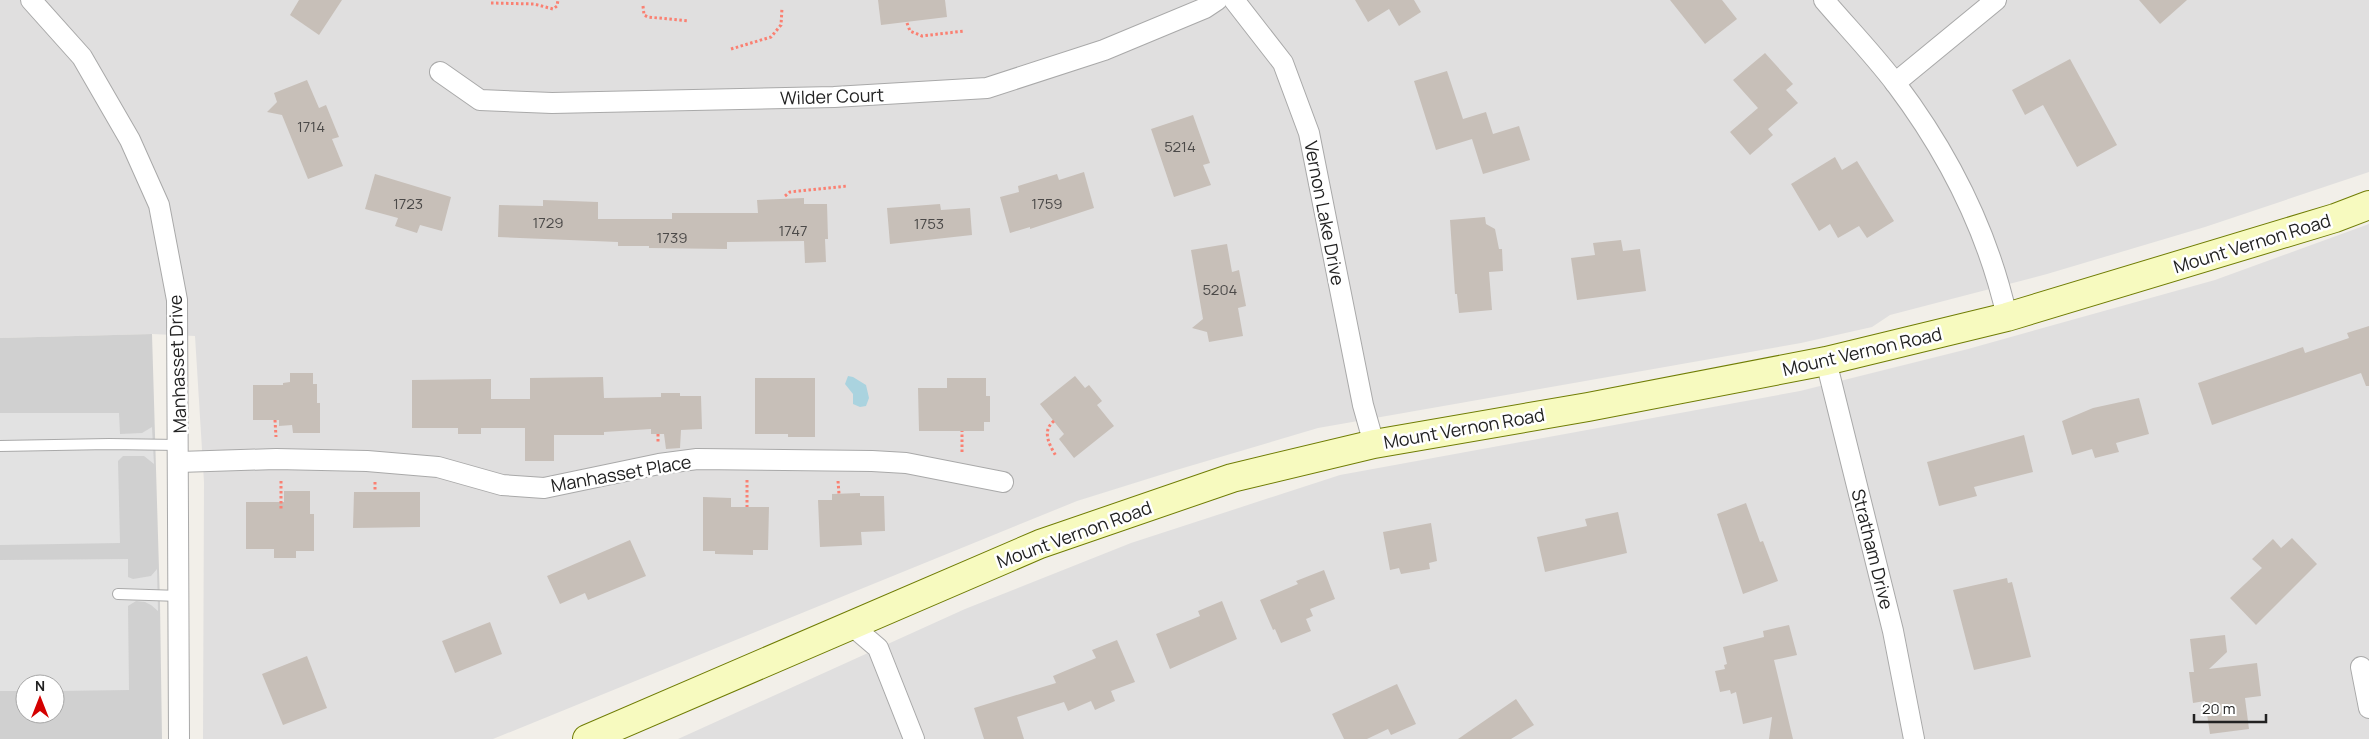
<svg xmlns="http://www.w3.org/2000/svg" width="2369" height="739" font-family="Manrope,sans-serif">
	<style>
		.residential { fill: #e0dfdf }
		.religious { fill: #d0d0d0; fill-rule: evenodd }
		.parking { fill: #e2e2e2 }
		.water { fill: #aad3df }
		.building { fill: #c7bfb8 }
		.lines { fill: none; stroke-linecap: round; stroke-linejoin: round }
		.lane-casing { stroke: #a9a9a9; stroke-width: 12 }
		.street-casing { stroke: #a9a9a9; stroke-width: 22 }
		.secondary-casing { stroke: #707d05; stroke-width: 30 }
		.path { stroke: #fa8072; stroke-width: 3; stroke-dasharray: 2.5 2.5; stroke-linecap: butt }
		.lane { stroke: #fff; stroke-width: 10 }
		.street { stroke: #fff; stroke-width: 20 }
		.secondary { stroke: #f7fabf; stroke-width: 28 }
		.labels { text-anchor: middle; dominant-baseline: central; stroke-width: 5; stroke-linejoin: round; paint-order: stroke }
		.number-label { font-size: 15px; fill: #4b4948 }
		.street-label { font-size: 18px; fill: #222; stroke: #fff }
	</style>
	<rect width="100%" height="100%" fill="#f2efe9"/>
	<g class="residential">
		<path d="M0 0H2369V172L2205 227 2047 274 1890 315 1872 327 1801 343 1318 428 1173 471 1077 501 493 739H203L204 482 195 336 152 334 0 338Z"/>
		<path d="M2369 224V739H678L965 609 1131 543 1340 475 1800 391 1968 349 2215 280Z"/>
	</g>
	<path class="religious" d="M152 334 160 603 162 739H0V338ZM25 684H55V714H25Z"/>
	<g class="parking">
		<path d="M0 413H119L120 434 142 433 152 427 154 464 144 456H123L118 461 120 543 0 545Z"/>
		<path d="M128 559V577L133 579 151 576 157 569 158 611 151 605 145 602 136 601 128 606 129 690 55 691V684H25V691H0V560Z"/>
	</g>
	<path class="water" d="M848 376 853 377 866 385 869 398 866 406 860 407 853 404V394L845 384Z"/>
	<g class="building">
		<path d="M299 0H342L319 35 290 15Z"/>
		<path d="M878 0H945L947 17 881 25Z"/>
		<path d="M1355 0H1414L1421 12 1399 26 1389 9 1368 22Z"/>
		<path d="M1670 0H1722L1737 19 1705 44Z"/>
		<path d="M2139 0H2187L2160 24Z"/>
		<path d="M1765 53 1793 84 1786 90 1798 103 1768 129 1773 135 1750 155 1730 132 1758 108 1733 80Z"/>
		<path d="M2070 59 2117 145 2077 167 2043 105 2025 115 2012 90Z"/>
		<path d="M1447 71 1463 119 1486 112 1493 134 1519 126 1530 160 1483 174 1472 139 1436 150 1414 81Z"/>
		<path d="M307 80 319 108 326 105 339 137 332 139 343 166 308 179 282 115 267 112 277 102 274 93Z"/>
		<path d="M1193 115 1210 163 1203 165 1211 185 1174 197 1151 129Z"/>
		<path d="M1835 157 1842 170 1857 161 1894 221 1867 238 1859 226 1838 238 1830 224 1819 231 1791 184Z"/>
		<path d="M1084 172 1094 208 1030 229V227L1010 233 1000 197 1019 192 1018 186 1057 174 1059 180Z"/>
		<path d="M375 174 451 197 442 231 420 225 417 233 395 226 398 218 365 209Z"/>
		<path d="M804 198V204H827L828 239H825L826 262 805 263 804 241 727 242V249L649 248V246H618V242L498 237 499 205 543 206V200L598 202V219H672V213H758L757 200Z"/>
		<path d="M940 204 941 210 970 208 972 235 890 244 887 208Z"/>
		<path d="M1485 217 1486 224 1495 229 1499 249H1502L1503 271 1489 272 1492 310 1459 313 1457 294H1455L1450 220Z"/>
		<path d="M1621 240 1623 251 1640 249 1646 291 1577 300 1571 258 1595 255 1593 243Z"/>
		<path d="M1227 244 1232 272 1239 270 1246 306 1238 308 1243 336 1209 342 1207 332 1192 328 1203 319 1191 250Z"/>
		<path d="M2369 326V386H2366L2361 373 2212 425 2198 383 2303 347 2305 353 2349 338 2347 333Z"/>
		<path d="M290 373H313V384H317V403H320V433H293L292 425 279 426V420H253V385H283V383L290 382Z"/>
		<path d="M1075 376 1085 388 1089 385 1102 401 1097 405 1114 426 1074 458 1059 439 1064 434 1040 404Z"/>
		<path d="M603 377 604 398 661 397V393H680V396H701L702 429 681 430 680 448 666 449 664 434H651V429L604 432V435H554V461H525V428H481V434H458V428H412V380L491 379V399H530V378Z"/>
		<path d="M755 378H815V437H788V434H755Z"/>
		<path d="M947 378H986V396H990V422H984V431H919L918 388H947Z"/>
		<path d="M2139 398 2149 434 2116 443 2119 452 2095 458 2092 449 2072 455 2062 421 2093 408Z"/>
		<path d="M2024 435 2033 472 1974 487 1977 496 1939 506 1927 462Z"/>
		<path d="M284 491H310V514H314V551H296V558H274V549H246V502H284Z"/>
		<path d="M354 492H420V527L353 528Z"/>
		<path d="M860 493V496H884L885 531 861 532 862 545 820 547 818 500H832V494Z"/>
		<path d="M703 497 731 498V507H769L768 550H753V555L715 554V551H703Z"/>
		<path d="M1746 503 1760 542 1763 541 1778 581 1743 594 1717 514Z"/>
		<path d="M1618 512 1627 553 1545 572 1537 537 1587 526 1585 519Z"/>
		<path d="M1431 523 1437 561 1429 563 1430 569 1401 574 1399 568 1390 570 1383 532Z"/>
		<path d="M2292 538 2317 564 2256 625 2230 598 2262 568 2252 559 2273 539 2281 548Z"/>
		<path d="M630 540 646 576 588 600 585 593 560 604 547 576Z"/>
		<path d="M1324 570 1335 599 1310 609 1313 616 1306 619 1311 631 1281 643 1275 629 1273 630 1260 600 1298 584 1296 581Z"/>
		<path d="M2007 578 2008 583 2012 582 2031 657 1974 670 1953 590Z"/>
		<path d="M1222 601 1237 639 1170 669 1156 634 1200 616 1198 611Z"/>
		<path d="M490 622 502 654 455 673 442 641Z"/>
		<path d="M1789 625 1797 655 1774 660 1793 739H1769L1772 717 1743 724 1736 692 1731 694 1730 690 1720 692 1715 671 1725 669 1724 665 1727 664 1723 647 1764 637 1763 631Z"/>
		<path d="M2225 635 2227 652 2209 669 2257 663 2261 696 2245 698 2249 729 2210 734 2205 701 2193 703 2189 672H2194L2190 639Z"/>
		<path d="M1117 640 1135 682 1111 691 1115 701 1095 710 1091 701 1068 711 1064 702 1017 717 1024 739H984L974 708 1056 683 1053 676 1096 658 1092 650Z"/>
		<path d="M307 656 327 708 283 725 262 674Z"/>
		<path d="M1397 684 1416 724 1391 735 1388 729 1367 739H1344L1332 714Z"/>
		<path d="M1516 699 1534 725 1511 739H1458Z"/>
	</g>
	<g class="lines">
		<g class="lane-casing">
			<g id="lane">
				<path d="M0 446 109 444 179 445"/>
				<path d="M118 594 180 596"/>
			</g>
		</g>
		<g class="street-casing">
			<g id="street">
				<path d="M31 0 82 57 130 140 159 205 177 300 179 739"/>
				<path d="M1234 0 1283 63 1309 133 1363 405 1374 444"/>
				<path d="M1824 0C1848 28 1874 55 1896 84 1948 153 1988 232 2007 317"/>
				<path d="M440 72 480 100 552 103 834 97 987 88 1104 50 1205 8 1217 0"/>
				<path d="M1895 83 1996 0"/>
				<path d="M1826 361 1893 631 1914 739"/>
				<path d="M179 462 276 459 367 461 438 467 502 485 544 488 659 464 697 459 872 461 906 463 1003 482"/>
				<path d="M851 625 878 648 914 739"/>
				<path d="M2361 667 2369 708"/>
			</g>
		</g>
		<g class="secondary-casing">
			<path id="secondary" d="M587 739 1040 544 1232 478 1374 444 1588 407 1826 361 2007 317 2335 218 2369 205"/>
		</g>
		<g class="path">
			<path d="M491 3 534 4 553 9 557 6 558 0"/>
			<path d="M643 6 644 15 648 17 689 21"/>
			<path d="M907 23 910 31 922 36 964 31"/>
			<path d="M731 49 771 37 781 25 782 8"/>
			<path d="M785 196 790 192 847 186"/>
			<path d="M275 420 276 437"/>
			<path d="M1054 421C1041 431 1050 446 1056 456"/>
			<path d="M658 434V444"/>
			<path d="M962 452V431"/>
			<path d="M747 480V507"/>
			<path d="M281 481V510"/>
			<path d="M838 481 839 494"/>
			<path d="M375 482V492"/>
		</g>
		<use href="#lane" class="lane"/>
		<use href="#street" class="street"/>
		<use href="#secondary" class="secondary"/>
	</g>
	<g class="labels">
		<g class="number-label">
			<text x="311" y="126">1714</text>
			<text x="1180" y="146">5214</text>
			<text x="408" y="203">1723</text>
			<text x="1047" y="203">1759</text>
			<text x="548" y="222">1729</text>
			<text x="929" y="223">1753</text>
			<text x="793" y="230">1747</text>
			<text x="672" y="237">1739</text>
			<text x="1220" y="289">5204</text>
		</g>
		<g class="street-label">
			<text transform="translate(832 96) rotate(-2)">Wilder Court</text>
			<text transform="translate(1325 213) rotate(79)">Vernon Lake Drive</text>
			<text transform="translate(2252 243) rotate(-17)">Mount Vernon Road</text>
			<text transform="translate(1862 351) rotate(-13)">Mount Vernon Road</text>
			<text transform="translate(177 364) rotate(-92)">Manhasset Drive</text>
			<text transform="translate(1464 428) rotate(-10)">Mount Vernon Road</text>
			<text transform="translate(621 473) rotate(-10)">Manhasset Place</text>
			<text transform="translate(1074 534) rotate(-20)">Mount Vernon Road</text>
			<text transform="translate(1873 549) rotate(76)">Stratham Drive</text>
		</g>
	</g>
	<g transform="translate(40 699)"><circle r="24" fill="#ffffff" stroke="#a7a7a7"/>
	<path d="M0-4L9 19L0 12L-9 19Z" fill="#d40000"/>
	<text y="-8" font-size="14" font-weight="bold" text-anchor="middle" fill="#222222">N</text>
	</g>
	<path d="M2194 714v8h72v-8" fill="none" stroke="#222222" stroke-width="2.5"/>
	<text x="2202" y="714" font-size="15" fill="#222222" stroke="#ffffff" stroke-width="4" paint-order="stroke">20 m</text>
</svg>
